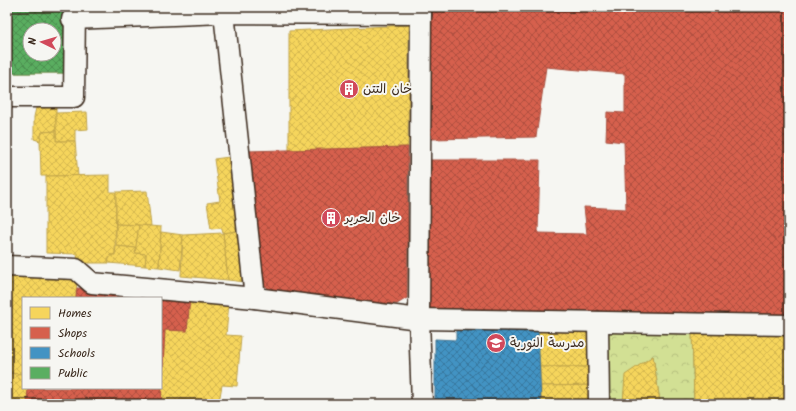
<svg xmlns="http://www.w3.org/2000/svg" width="796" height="411" font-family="Kalam,'Playpen Sans Arabic',sans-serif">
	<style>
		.forest { fill: url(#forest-crowns); stroke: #868559 }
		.homes { fill: url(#homes-cross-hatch); stroke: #bea249; fill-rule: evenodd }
		.shops { fill: url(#shops-cross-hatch); stroke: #a8503f }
		.schools { fill: url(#schools-cross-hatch); stroke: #417492 }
		.public { fill: url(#public-cross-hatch); stroke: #51864d; fill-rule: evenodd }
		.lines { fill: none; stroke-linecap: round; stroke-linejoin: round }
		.street-casing { stroke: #3b2a1e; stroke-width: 23 }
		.street { stroke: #f6f6f2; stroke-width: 20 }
		.labels { text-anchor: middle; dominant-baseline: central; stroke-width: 4; stroke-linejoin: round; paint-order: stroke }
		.poi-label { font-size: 13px; fill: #3b2a1e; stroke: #f6f6f2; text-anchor: start }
	</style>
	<defs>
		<pattern id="forest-crowns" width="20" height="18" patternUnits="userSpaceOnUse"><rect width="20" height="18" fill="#d2e094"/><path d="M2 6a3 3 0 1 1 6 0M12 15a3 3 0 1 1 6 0" fill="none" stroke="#b5c07f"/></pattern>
		<pattern id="homes-cross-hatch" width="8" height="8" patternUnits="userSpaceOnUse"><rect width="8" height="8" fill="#f6d55c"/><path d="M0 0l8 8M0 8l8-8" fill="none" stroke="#d4b750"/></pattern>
		<pattern id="shops-cross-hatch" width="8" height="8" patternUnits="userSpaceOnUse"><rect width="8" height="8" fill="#d6604d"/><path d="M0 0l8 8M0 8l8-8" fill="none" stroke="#af4f3f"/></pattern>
		<pattern id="schools-cross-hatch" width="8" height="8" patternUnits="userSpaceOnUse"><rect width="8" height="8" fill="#4393c3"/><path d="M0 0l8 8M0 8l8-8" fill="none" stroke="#39789e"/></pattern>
		<pattern id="public-cross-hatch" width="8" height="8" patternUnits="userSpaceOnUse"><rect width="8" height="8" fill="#5aae61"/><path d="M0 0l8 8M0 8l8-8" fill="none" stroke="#4c8e4f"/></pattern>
	</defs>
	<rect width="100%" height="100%" fill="#f6f6f2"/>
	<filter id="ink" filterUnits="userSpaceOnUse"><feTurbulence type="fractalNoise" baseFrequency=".025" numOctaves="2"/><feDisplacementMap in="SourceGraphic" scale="8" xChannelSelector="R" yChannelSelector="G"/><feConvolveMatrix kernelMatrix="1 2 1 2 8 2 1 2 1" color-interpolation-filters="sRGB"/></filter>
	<g filter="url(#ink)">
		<path class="forest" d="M598 322 692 323 694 401 660 402 653 356 626 375 623 404H599Z"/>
		<g class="homes">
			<rect x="7" y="7" width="12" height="31"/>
			<rect x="19" y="7" width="45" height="17"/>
			<path d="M19 24H71V73H19ZM30 30H54V54H30Z"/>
			<path d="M409 25 408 147 289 150V31Z"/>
			<rect x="7" y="38" width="12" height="35"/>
			<path d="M36 54H52L50 57 45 59 40 58Z"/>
			<path d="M56 107V131L42 132 40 141 34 139V117L36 108Z"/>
			<path d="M87 112 88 129 75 130V141H56V113Z"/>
			<path d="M56 131V141H75L78 176H41L40 141 42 132Z"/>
			<path d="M229 157 238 231 223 233 222 228 211 229 207 203 220 201 214 159Z"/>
			<path d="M110 175V192H116L115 255H110L108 263H78L77 254 46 253V176Z"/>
			<path d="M147 191 151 226 116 224V192Z"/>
			<path d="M116 224 139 225 136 248 116 246Z"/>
			<path d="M139 225 161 227 159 267 145 266 146 254 135 253Z"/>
			<path d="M238 231 245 282 228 280 223 233Z"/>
			<path d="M161 232 183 235 180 270 159 267Z"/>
			<path d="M223 233 228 280 181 276 183 235Z"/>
			<path d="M116 246 136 248 135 253 146 254 145 266 108 263 110 255H115Z"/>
			<path d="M7 273 77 276 76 298H23V374L7 373Z"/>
			<path d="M190 297 229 303 226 335 241 336 237 386 222 385 219 402 180 399 179 404H161L165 330 187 331Z"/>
			<path d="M538 331 598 332V367H540Z"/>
			<path d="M692 331 789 332V398L739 404 694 401Z"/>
			<path d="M653 356 660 402 694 401 725 404H623L625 375Z"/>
			<path d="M540 367H598L599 385 541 386Z"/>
			<path d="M7 373 23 374V388H28L27 404H7Z"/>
			<path d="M599 385V404H541V386Z"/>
			<path d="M789 398V404H752V403Z"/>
			<path d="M180 399 226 403V404H179Z"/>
		</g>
		<g class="shops">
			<path d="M430 7H789V316L426 311 428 160H540L538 233 587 234 584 207 626 209 624 142 606 140 607 112 625 113V74L546 67 536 137 430 139 428 113Z"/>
			<path d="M408 147 407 298 397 304 281 296 262 284 246 151Z"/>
			<path d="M77 288 190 297 187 331 165 330 161 404H27L28 388H161V298H76Z"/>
		</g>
		<path class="schools" d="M456 327 538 331 541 404H435V339L456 340Z"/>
		<path class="public" d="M7 7H72L71 73H7ZM30 30H54V54H30Z"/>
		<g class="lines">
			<g class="street-casing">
				<g id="street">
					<path d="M224 13 255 298"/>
					<path d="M72 19 224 13 421 14"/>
					<path d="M7 97H74L75 7"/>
					<path d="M7 266 76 269 92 283 255 298 419 319 421 7"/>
					<path d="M598 322 599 404"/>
					<path d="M422 404 419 319 789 325"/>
				</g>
			</g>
			<use href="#street" class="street"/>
		</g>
	</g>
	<defs>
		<g id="building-disc" transform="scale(1)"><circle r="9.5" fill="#d1495b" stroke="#f6f6f2"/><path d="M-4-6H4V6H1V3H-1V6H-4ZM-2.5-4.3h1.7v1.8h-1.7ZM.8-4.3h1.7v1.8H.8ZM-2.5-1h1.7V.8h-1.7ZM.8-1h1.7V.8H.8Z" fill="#fff"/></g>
		<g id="school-disc" transform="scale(1)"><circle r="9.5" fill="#d1495b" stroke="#f6f6f2"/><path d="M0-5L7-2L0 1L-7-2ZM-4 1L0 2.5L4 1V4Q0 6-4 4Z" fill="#fff"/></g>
	</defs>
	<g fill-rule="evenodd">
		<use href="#building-disc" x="349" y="89"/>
		<use href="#building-disc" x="331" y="218"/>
		<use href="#school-disc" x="496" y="343"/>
	</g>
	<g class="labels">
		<g class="poi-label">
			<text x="363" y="89">خان التتن</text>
			<text x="345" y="218">خان الحرير</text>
			<text x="510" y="343">مدرسة النورية</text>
		</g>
	</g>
	<rect width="796" height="411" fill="none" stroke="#f6f6f2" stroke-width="24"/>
	<rect x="12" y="12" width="772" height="387" fill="none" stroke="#3b2a1e" stroke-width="1.5" filter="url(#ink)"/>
	<rect x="22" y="297" width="140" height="92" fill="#f6f6f2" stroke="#aba49d"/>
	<rect x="30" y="307" width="20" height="12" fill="#f6d55c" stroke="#aba49d"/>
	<text x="58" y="317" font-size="12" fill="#3b2a1e">Homes</text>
	<rect x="30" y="327" width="20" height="12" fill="#d6604d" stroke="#aba49d"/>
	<text x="58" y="337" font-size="12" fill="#3b2a1e">Shops</text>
	<rect x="30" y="347" width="20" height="12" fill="#4393c3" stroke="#aba49d"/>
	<text x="58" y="357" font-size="12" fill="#3b2a1e">Schools</text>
	<rect x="30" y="367" width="20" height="12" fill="#5aae61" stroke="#aba49d"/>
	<text x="58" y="377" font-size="12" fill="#3b2a1e">Public</text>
	<g transform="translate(42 42) rotate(275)"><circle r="19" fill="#f6f6f2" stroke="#aba49d"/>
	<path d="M0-3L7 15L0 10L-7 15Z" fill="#d1495b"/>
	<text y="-6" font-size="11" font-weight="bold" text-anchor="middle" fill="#3b2a1e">N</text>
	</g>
</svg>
